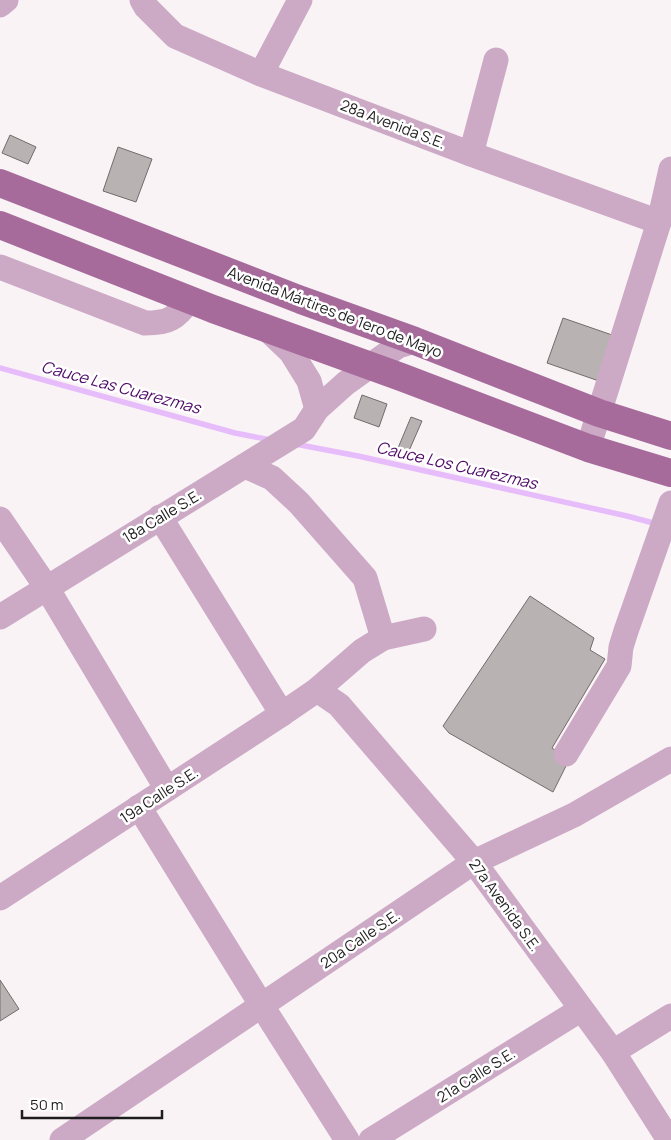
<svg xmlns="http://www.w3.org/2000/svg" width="671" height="1140" font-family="Manrope,sans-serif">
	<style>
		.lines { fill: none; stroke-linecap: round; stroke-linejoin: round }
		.stream { stroke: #e6bcfa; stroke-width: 5.5 }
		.building { fill: #b9b2b3; stroke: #726c6c }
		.minor { stroke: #ccaac5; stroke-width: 25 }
		.major { stroke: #a66a9b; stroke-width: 28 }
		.labels { text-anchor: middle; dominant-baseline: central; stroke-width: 5; stroke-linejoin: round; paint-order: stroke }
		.street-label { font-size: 15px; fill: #1e1c1d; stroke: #fff }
		.water-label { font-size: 16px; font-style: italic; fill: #4e0966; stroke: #fff }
	</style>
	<rect width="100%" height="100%" fill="#faf3f6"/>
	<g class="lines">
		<g class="stream">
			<path d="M0 368 235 433 271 440"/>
			<path d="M295 444 358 456 627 516 657 524"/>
		</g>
	</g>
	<g class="building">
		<path d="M10 135 36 147 28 164 2 153Z"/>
		<path d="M118 147 152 159 136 202 103 191Z"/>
		<path d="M563 318 615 336 599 381 547 363Z"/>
		<path d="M362 395 387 404 379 427 354 418Z"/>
		<path d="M411 417 422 421 408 453 398 448Z"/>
		<path d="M530 596 594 638 590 650 605 659 552 748 569 760 553 792 449 733 443 726Z"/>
		<path d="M0 980 19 1009 0 1021Z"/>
	</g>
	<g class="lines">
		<g class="minor">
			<path d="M142 0 146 7 175 36 261 74 471 154 659 222"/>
			<path d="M0 5 6 0"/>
			<path d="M261 74 300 0"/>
			<path d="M471 154 496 60"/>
			<path d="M0 267 145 323C170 323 174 319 190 300"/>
			<path d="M268 330 291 352 309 381 317 409"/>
			<path d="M588 448 659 222 671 169"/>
			<path d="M245 466 272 478 299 503 365 578 383 638"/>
			<path d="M160 517 282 714"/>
			<path d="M0 519 47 588 167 789"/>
			<path d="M0 617 304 429 317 409 346 383 398 346 415 341"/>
			<path d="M317 690 339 705 474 862 613 1052 669 1140"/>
			<path d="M566 754 619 666 621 647 626 631 671 503"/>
			<path d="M139 807 262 1006 347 1140"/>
			<path d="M0 898 282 714 317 690 362 651 383 638 424 629"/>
			<path d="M613 1052 671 1016"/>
			<path d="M62 1140 474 862 574 815 671 759"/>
			<path d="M371 1140 580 1010"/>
		</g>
		<g class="major">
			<path d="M0 183 301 300 415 341 599 413 671 436"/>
			<path d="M0 225 213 309 401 377 588 448 671 473"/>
		</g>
	</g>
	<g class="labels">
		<g class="street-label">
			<text transform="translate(393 124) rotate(21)">28a Avenida S.E.</text>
			<text transform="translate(335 312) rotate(21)">Avenida Mártires de 1ero de Mayo</text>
			<text transform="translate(162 516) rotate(-31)">18a Calle S.E.</text>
			<text transform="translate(159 795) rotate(-33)">19a Calle S.E.</text>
			<text transform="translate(505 905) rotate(54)">27a Avenida S.E.</text>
			<text transform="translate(360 939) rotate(-34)">20a Calle S.E.</text>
			<text transform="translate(476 1075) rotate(-32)">21a Calle S.E.</text>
		</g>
		<g class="water-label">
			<text transform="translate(121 387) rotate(15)">Cauce Las Cuarezmas</text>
			<text transform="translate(457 465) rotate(13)">Cauce Los Cuarezmas</text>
		</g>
	</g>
	<path d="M22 1110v8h140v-8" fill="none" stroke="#1e1c1d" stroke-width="2.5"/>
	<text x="30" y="1110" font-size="15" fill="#1e1c1d" stroke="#ffffff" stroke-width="4" paint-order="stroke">50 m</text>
</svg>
